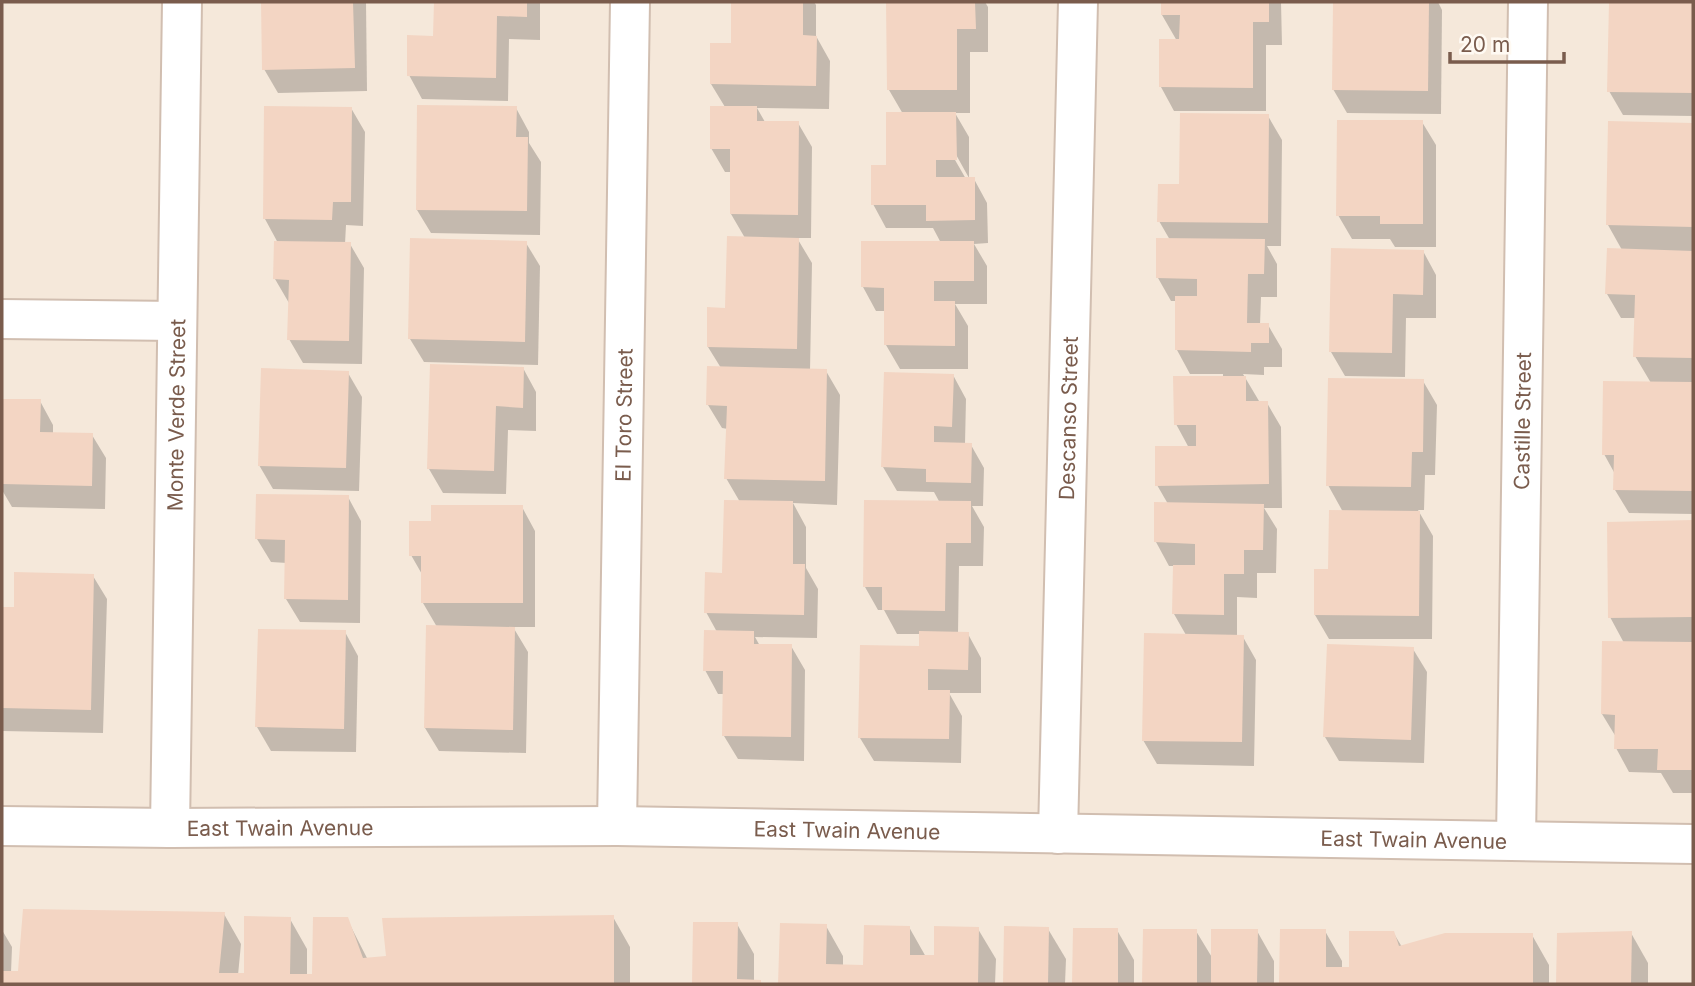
<svg xmlns="http://www.w3.org/2000/svg" width="1695" height="986" font-family="Inter,sans-serif">
	<style>
		.residential { fill: #f5e8da }
		.shadow { fill: #0003 }
		.building { fill: #f3d5c3 }
		.lines { fill: none; stroke-linecap: round; stroke-linejoin: round }
		.minor-casing { stroke: #d1beb0; stroke-width: 42 }
		.minor { stroke: #fff; stroke-width: 38 }
		.labels { text-anchor: middle; dominant-baseline: central; stroke-width: 7; stroke-linejoin: round; paint-order: stroke }
		.street-label { font-size: 21px; fill: #7a5c4d; stroke: #fffaf3 }
	</style>
	<rect width="100%" height="100%" fill="#fdf6ec"/>
	<rect class="residential" x="2" y="2" width="1691" height="982"/>
	<g class="shadow">
		<path d="M263 2H366L367 91 278 93 264 69Z"/>
		<path d="M436 2H540V40L509 39 508 101 422 99 409 75 435 37Z"/>
		<path d="M733 2H814L816 5V36L830 61 829 109 757 108 765 122 798 123 812 147 811 238H797L812 263 810 371H826L840 395 837 505 793 503 806 527V568L818 589 817 638 755 637 760 646H791L805 670 804 761 738 759 724 736 725 694H718L705 670 717 632 706 612 724 574 740 502 726 478 728 429 722 428 708 405 721 368 708 347 727 309 745 238 731 214 732 172H725L711 148 725 107 711 84 732 45Z"/>
		<path d="M888 2H985L988 7V52H970V113H955L969 137V178L954 151 951 153 966 179H974L987 203 988 243 974 244 987 266V304H955L968 326V369H900L886 345V311H876L863 287 941 243 933 228H886L873 204 888 167 903 114 889 90Z"/>
		<path d="M1162 2H1281L1282 45H1266V111H1174L1161 87 1177 41 1162 15Z"/>
		<path d="M1335 2H1438L1442 10 1441 114 1347 113 1333 89Z"/>
		<path d="M1611 2H1693V116L1623 115 1609 91Z"/>
		<path d="M351 108 365 132 363 226 346 225 345 244H350L364 268 362 364 303 363 289 339V303L275 279 278 243 265 219Z"/>
		<path d="M516 108 529 132V143L541 162 540 235 431 233 417 210Z"/>
		<path d="M1268 116 1282 140 1281 246H1267L1277 264V297H1261L1260 325H1268L1282 349V367H1264V375L1243 374 1259 401 1267 403 1281 427 1282 508H1264L1277 529 1276 573H1257V598L1237 597V636L1243 637 1256 660 1254 766 1157 764 1143 740 1186 635 1174 614 1175 566H1169L1156 542 1168 504 1157 485 1189 448 1176 424 1223 377V374H1190L1177 350V301H1171L1158 278 1170 240 1159 221 1181 185Z"/>
		<path d="M1422 122 1436 145V247H1395L1390 239H1352L1338 215Z"/>
		<path d="M1610 123 1693 125V514L1629 513 1615 490V474L1604 454 1651 383 1635 356 1636 318H1621L1607 294 1622 250 1608 225Z"/>
		<path d="M526 243 540 266 538 365 424 362 410 339Z"/>
		<path d="M1423 251 1436 275V318H1406L1405 377 1345 376 1331 352Z"/>
		<path d="M523 368 536 392V431L508 430 506 494 443 493 429 469Z"/>
		<path d="M348 373 362 397 359 491 273 489 259 465Z"/>
		<path d="M953 375 966 399 965 444 971 445 984 468 983 506H972L984 527 983 566H959L958 634H968L981 658V693H949L962 716 961 763 874 761 860 738 921 648V634H897L884 610H878L865 587 940 503 934 492 897 491 883 467Z"/>
		<path d="M1423 381 1437 405 1435 475H1425L1424 510H1418L1433 536 1432 639H1329L1315 615 1330 570 1343 512 1328 485Z"/>
		<path d="M2 400 40 401 53 425V434L92 435 106 458 105 509 12 507 2 490Z"/>
		<path d="M348 497 361 521 360 623 300 622 286 599 287 563 271 562 257 539Z"/>
		<path d="M522 507 535 531V627H513L528 652 526 753 439 751 425 728 437 627 423 603V576L411 555 433 523Z"/>
		<path d="M1693 522V793H1673L1661 773 1629 772 1616 748V737L1602 714 1624 643 1610 617Z"/>
		<path d="M93 576 107 599 103 733 2 731V609H15Z"/>
		<path d="M345 632 358 656 356 752 271 751 257 727Z"/>
		<path d="M1413 649 1427 672 1424 763 1339 761 1325 737Z"/>
		<path d="M224 914 241 944 238 975H246L290 919 307 949V976H314L347 919 368 960 613 917 630 947V984H2V930L12 947 11 973H20Z"/>
		<path d="M695 924H737L754 954V981H760L762 984H694Z"/>
		<path d="M781 925 826 926 843 956V966H865L909 927 926 957H936L978 929 996 959 995 984H780Z"/>
		<path d="M1006 928 1048 929 1066 959 1065 984H1005Z"/>
		<path d="M1074 929 1117 930 1134 960V984H1074Z"/>
		<path d="M1144 931H1196L1213 959 1257 931 1274 961V984H1144Z"/>
		<path d="M1281 931H1325L1342 961V969H1351L1393 932 1402 947 1532 935 1549 965V984H1281Z"/>
		<path d="M1631 933 1648 963V984H1558L1559 935Z"/>
	</g>
	<g class="building">
		<path d="M261 2H353L355 68 262 70Z"/>
		<path d="M434 2H527V17L497 16 496 78 407 76V35L433 36Z"/>
		<path d="M731 2H803V35L817 36 816 86 710 84V43H731Z"/>
		<path d="M886 2H975L976 29H957V90H887Z"/>
		<path d="M1161 2H1269V22H1253V88L1159 87V39H1179L1180 15H1161Z"/>
		<path d="M1333 2H1429L1428 91 1332 90Z"/>
		<path d="M1609 2H1693V93L1607 92Z"/>
		<path d="M417 105 517 106 516 137H528L527 211 416 210Z"/>
		<path d="M264 106 352 107 351 202H333L332 220 263 219Z"/>
		<path d="M710 106H757V121H799L798 215 730 214V149H710Z"/>
		<path d="M886 112H956L957 160H936V177H975V220L926 221V205H871V165H886Z"/>
		<path d="M1180 113 1269 114 1268 223 1157 222 1158 184H1179Z"/>
		<path d="M1337 120H1423V224H1380V216H1336Z"/>
		<path d="M1608 121 1693 123V227L1606 225Z"/>
		<path d="M727 236 799 238 797 349 707 347V307L725 308Z"/>
		<path d="M410 238 527 241 525 342 408 339Z"/>
		<path d="M1156 238 1265 239 1264 274H1248L1247 323H1269V343H1251V352L1175 350V296H1197V279L1156 278Z"/>
		<path d="M274 241 351 242 349 341 287 340 289 280 273 279Z"/>
		<path d="M861 241H974V281H934V301H955V346L884 345V288L861 287Z"/>
		<path d="M1331 248 1424 250 1423 295 1393 294 1392 353 1329 352Z"/>
		<path d="M1607 248 1693 251V358L1633 357 1635 295 1605 294Z"/>
		<path d="M430 364 524 367 523 408 496 406 494 471 427 469Z"/>
		<path d="M707 366 827 369 825 481 724 479 727 406 706 405Z"/>
		<path d="M261 368 349 371 346 468 258 466Z"/>
		<path d="M884 372 954 374 952 427 934 426V442L972 443 971 483 926 482V469L881 467Z"/>
		<path d="M1173 376H1246V401H1268L1269 484 1155 486V446H1196V425H1174Z"/>
		<path d="M1328 378 1424 379 1423 452H1412L1411 487 1326 486Z"/>
		<path d="M1603 381 1693 382V491L1613 490 1614 455H1602Z"/>
		<path d="M2 399H41L40 432 93 433 92 486 2 484Z"/>
		<path d="M256 494 349 495 348 600 284 599 285 540 255 539Z"/>
		<path d="M724 500 793 501V564H805L804 615 704 613 705 572 722 573Z"/>
		<path d="M864 500 971 501V543H946L945 611 882 610V587H863Z"/>
		<path d="M1154 502 1264 504 1263 550H1244V574H1224V615L1172 614 1173 565H1195V544L1154 542Z"/>
		<path d="M431 505H523V603H421V556H409V521H431Z"/>
		<path d="M1329 510 1420 511 1419 616 1314 615V569H1328Z"/>
		<path d="M1693 520V617L1608 618 1607 522Z"/>
		<path d="M14 572 94 574 91 710 2 708V607H14Z"/>
		<path d="M426 625 515 627 513 730 424 728Z"/>
		<path d="M258 629 346 630 344 729 255 727Z"/>
		<path d="M704 630 754 631V644H792L791 737 722 736 723 671H703Z"/>
		<path d="M919 631 969 632 968 670 928 669V690H950L949 739 858 738 860 645 919 646Z"/>
		<path d="M1144 633 1244 635 1242 742 1142 741Z"/>
		<path d="M1602 641 1693 642V770H1657L1658 749H1614L1615 715 1601 714Z"/>
		<path d="M1327 644 1414 647 1411 740 1323 737Z"/>
		<path d="M23 909 225 912 219 973H244V916L291 917 290 974H312L313 917H348L363 958 386 956 382 918 614 915V984H2V971H18Z"/>
		<path d="M693 922H738L737 979 761 980V984H692Z"/>
		<path d="M780 923 827 924 826 964 863 965 864 925 910 926V955H934V926L979 927 978 984H778Z"/>
		<path d="M1004 926 1049 927 1048 984H1003Z"/>
		<path d="M1073 928H1118V984H1072Z"/>
		<path d="M1143 929H1197V984H1142Z"/>
		<path d="M1211 929H1258L1257 984H1211Z"/>
		<path d="M1280 929H1326V967H1349V931H1394L1399 946 1445 933H1533V984H1279Z"/>
		<path d="M1632 931 1631 984H1556L1557 933Z"/>
	</g>
	<g class="lines">
		<g class="minor-casing">
			<g id="minor">
				<path d="M2 319 177 321"/>
				<path id="s1" d="M2 826 170 828 617 826 1693 844"/>
				<path id="s2" d="M617 826 630 2"/>
				<path id="s3" d="M170 828 182 2"/>
				<path id="s4" d="M1058 834 1078 2"/>
				<path id="s5" d="M1516 841 1528 2"/>
			</g>
		</g>
		<use href="#minor" class="minor"/>
	</g>
	<g class="labels">
		<g class="street-label">
			<text stroke="none"><textPath href="#s2" startOffset="411">El Toro Street</textPath></text>
			<text stroke="none"><textPath href="#s3" startOffset="413">Monte Verde Street</textPath></text>
			<text stroke="none"><textPath href="#s4" startOffset="416">Descanso Street</textPath></text>
			<text stroke="none"><textPath href="#s5" startOffset="420">Castille Street</textPath></text>
			<text stroke="none"><textPath href="#s1" startOffset="278">East Twain Avenue</textPath></text>
			<text stroke="none"><textPath href="#s1" startOffset="845">East Twain Avenue</textPath></text>
			<text stroke="none"><textPath href="#s1" startOffset="1412">East Twain Avenue</textPath></text>
		</g>
	</g>
	<rect width="1695" height="986" fill="none" stroke="#7a5c4d" stroke-width="7"/>
	<path d="M1450 52v10h114v-10" fill="none" stroke="#7a5c4d" stroke-width="3.5"/>
	<text x="1460" y="52" font-size="21" fill="#7a5c4d" stroke="#fffaf3" stroke-width="5" paint-order="stroke">20 m</text>
</svg>
